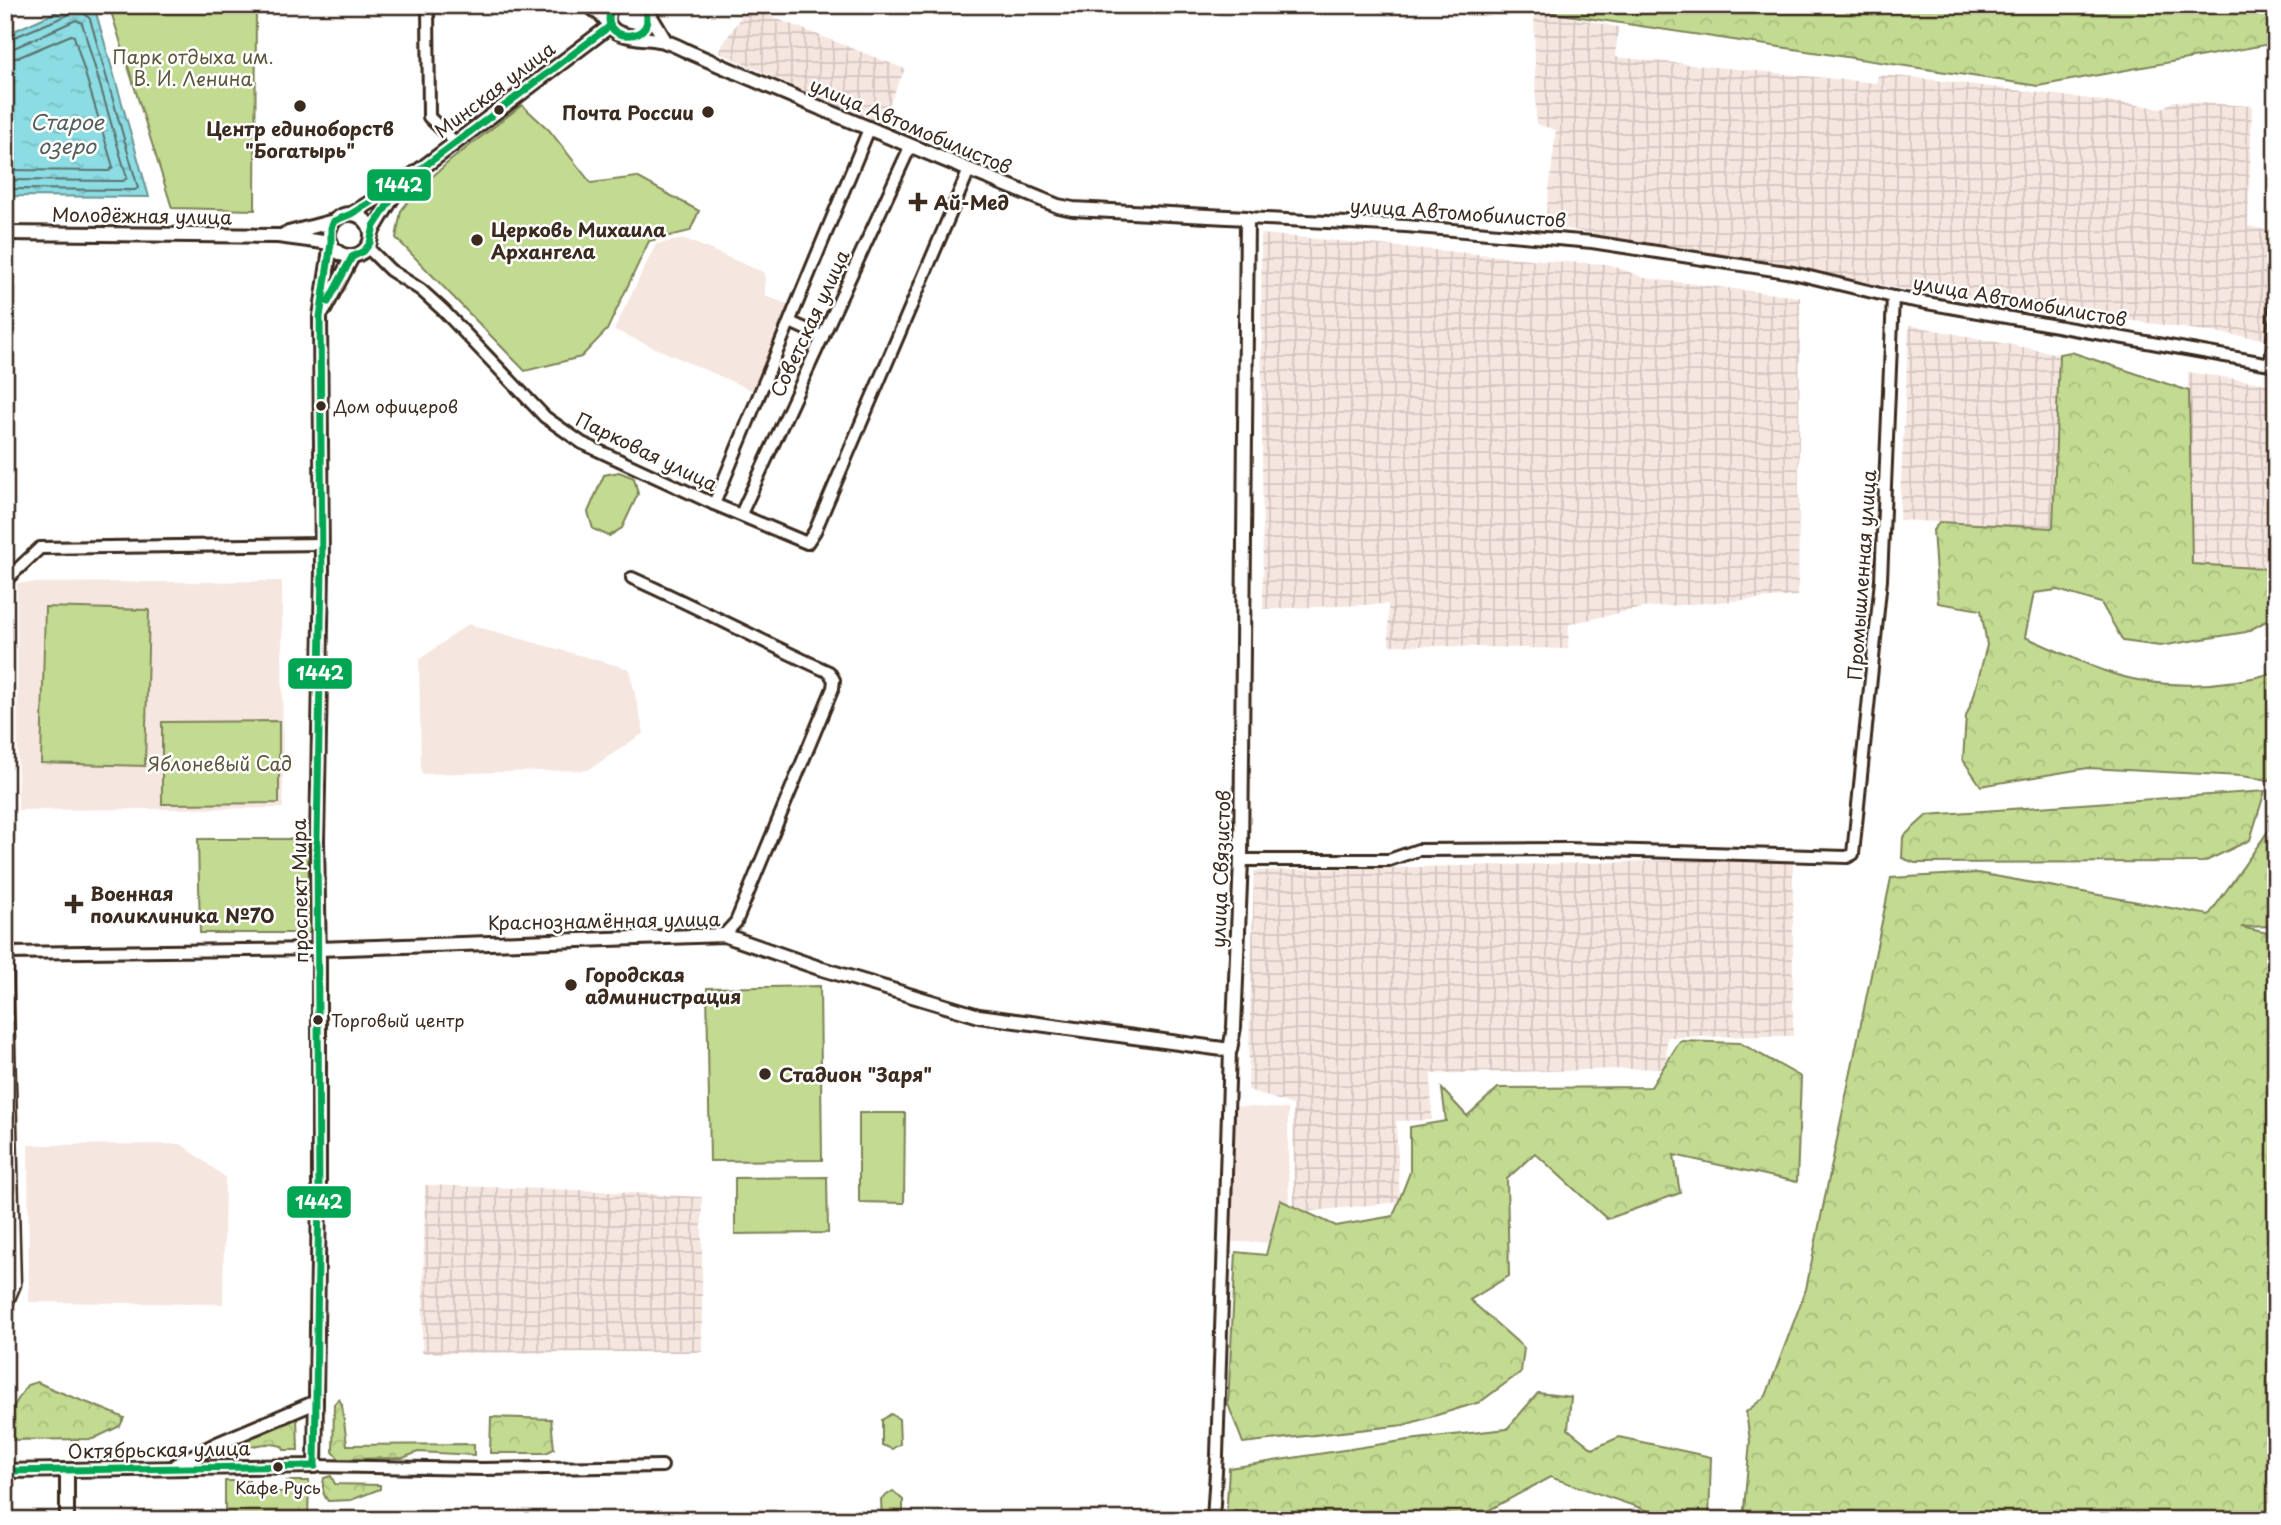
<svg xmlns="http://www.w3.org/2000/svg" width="2281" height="1525" font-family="'Playpen Sans',sans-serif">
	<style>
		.built { fill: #f6e6e0 }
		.industrial { fill: url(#industrial-grid) }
		.forest { fill: url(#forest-crowns); stroke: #7e8258; stroke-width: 2 }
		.green { fill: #c2db91; stroke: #7e8258; stroke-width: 2 }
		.water { fill: url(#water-ripples); stroke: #6b9594; stroke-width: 2 }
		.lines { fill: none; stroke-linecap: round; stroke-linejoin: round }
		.shore { stroke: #5b716d; stroke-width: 2 }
		.pedestrian-casing { stroke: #3b2a1e; stroke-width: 13 }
		.minor-casing { stroke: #3b2a1e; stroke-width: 16 }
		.tertiary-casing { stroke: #3b2a1e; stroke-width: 18 }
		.pedestrian { stroke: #fff; stroke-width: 8 }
		.minor { stroke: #fff; stroke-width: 10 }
		.tertiary { stroke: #fff; stroke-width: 12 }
		.bus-1-casing { stroke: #fff; stroke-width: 12 }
		.bus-1 { stroke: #00a651; stroke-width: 7 }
		.poi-dot { fill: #3b2a1e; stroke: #fff; stroke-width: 2.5 }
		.labels { text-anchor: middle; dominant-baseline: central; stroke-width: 5; stroke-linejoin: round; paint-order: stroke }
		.bus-label { font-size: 17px; fill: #3b2a1e; stroke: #fff; text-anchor: start }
		.park-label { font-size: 19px; fill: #5d563b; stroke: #fff }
		.street-label { font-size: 19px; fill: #3b2a1e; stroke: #fff }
		.poi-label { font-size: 19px; font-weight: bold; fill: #3b2a1e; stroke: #fff; text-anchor: start }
		.water-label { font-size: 21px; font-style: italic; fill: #535f59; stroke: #fff }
		.line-badge { stroke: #fff; stroke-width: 2.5 }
		.badge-label { font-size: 19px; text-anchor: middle; font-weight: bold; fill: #fff }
	</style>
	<defs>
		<pattern id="industrial-grid" width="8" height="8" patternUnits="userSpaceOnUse" patternTransform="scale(1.75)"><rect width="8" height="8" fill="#f6e6e0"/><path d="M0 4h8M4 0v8" fill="none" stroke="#d4c5c0"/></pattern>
		<pattern id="forest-crowns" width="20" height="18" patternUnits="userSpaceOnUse" patternTransform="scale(1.75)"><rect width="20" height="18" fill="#c2db91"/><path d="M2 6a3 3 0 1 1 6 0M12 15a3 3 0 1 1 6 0" fill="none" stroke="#a8bc7d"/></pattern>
		<pattern id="water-ripples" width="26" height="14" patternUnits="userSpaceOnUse" patternTransform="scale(1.75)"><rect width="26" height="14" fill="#8bdce3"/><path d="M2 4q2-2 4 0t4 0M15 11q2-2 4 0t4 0" fill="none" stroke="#79bdc2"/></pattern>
	</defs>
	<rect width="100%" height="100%" fill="#fff"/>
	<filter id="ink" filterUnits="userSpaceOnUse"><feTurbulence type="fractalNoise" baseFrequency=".0143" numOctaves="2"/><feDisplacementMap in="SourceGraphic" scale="14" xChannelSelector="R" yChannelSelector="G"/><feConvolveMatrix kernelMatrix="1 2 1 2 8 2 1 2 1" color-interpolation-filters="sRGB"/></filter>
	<g filter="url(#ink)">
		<g class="built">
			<path d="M685 239 765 273V296L796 307 758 393 614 330 656 244Z"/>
			<path d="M282 581 283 808 18 810 17 583Z"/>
			<path d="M468 624 629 669 644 733 588 770 421 774 419 660Z"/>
			<path d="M1234 1106 1288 1109 1289 1243 1230 1242Z"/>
			<path d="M181 1144 225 1177 223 1304 29 1302 28 1145Z"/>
		</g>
		<g class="industrial">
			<path d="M747 7 905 69 880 125 718 52Z"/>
			<path d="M1534 10 1618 27 1615 57 1877 83 1878 75 1918 78 2162 108 2174 101 2252 106 2248 226 2276 232V281L2270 340 1910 290 1545 225 1556 130 1536 124Z"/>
			<path d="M1261 234 1563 262 1608 264 1645 278 1800 297 1798 596 1642 608 1569 624 1568 649 1389 645 1388 604 1263 609Z"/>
			<path d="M1909 325 2059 354 2053 528 1899 520Z"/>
			<path d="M2188 372 2276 385V569L2192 564Z"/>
			<path d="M1793 858V1036L1667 1037 1666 1068 1431 1074 1432 1120 1396 1121 1400 1202 1294 1213 1293 1105 1248 1090 1254 871Z"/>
			<path d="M425 1185 580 1190 702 1197V1352L422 1353Z"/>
		</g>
		<g class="forest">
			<path d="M1470 5H2276V43L2038 86 1534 10Z"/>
			<path d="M2071 352 2189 391 2192 564 2271 569 2276 585V616L2246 632 2160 646 2123 641 2101 603 2058 590 2034 593 2025 637C2051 648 2078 661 2105 671 2156 690 2224 688 2276 672V781L2241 776 2088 768 1981 786 1963 760 1966 716 1973 699 1987 645 1981 610 1938 603 1933 530 1940 522 2053 528 2059 354Z"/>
			<path d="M2265 791 2250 840 2204 862 1915 863 1902 858 1903 837 1927 815Z"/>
			<path d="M2276 820V926L2241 927 2276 935V1520H1743L1750 1441 1746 1412 1766 1396 1806 1289 1891 878 1978 873 2209 915Z"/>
			<path d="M1680 1041 1740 1043 1801 1077 1797 1182 1674 1155 1680 1193 1607 1219 1535 1153 1507 1179 1509 1276 1470 1300 1524 1348 1521 1372 1480 1402 1404 1425 1243 1443 1228 1404 1236 1252 1266 1255 1280 1200 1336 1226 1393 1216 1410 1172V1127L1446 1121 1442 1089 1467 1116 1498 1088 1651 1087Z"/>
			<path d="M37 1382C65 1396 95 1404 124 1418L120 1426 93 1439 5 1440V1420L27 1385Z"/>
			<path d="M1538 1393 1571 1397 1568 1429 1593 1449 1619 1437 1711 1457 1709 1520H1656L1658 1514 1550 1477 1471 1520H1226L1229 1468 1408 1440 1507 1429Z"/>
			<path d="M339 1399 342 1405 347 1445 474 1444V1455L418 1452 403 1458 339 1459 333 1452 334 1404Z"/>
			<path d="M297 1417 298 1450H284L282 1446C260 1440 247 1450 226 1451V1448L230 1445Z"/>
			<path d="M491 1417 551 1419 554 1449 546 1453H490Z"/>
			<path d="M331 1476 335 1484 380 1485V1489L351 1500 328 1501C322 1494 322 1488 324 1478Z"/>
		</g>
		<g class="green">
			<path d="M109 5H256L255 210 172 208Z"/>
			<path d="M522 105 549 130 591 183 637 177 699 211 690 231 649 241 607 330 581 357 525 371 396 238 401 211 415 192 451 160Z"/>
			<path d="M619 472 634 478 638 494 622 528 609 536 593 529 588 512 604 475Z"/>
			<path d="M45 607 149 610 145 766 41 763Z"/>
			<path d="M279 721V803L162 804V722Z"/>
			<path d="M198 839H308L310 933H200Z"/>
			<path d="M820 986 822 1160 710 1161 707 988Z"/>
			<path d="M859 1113H905L904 1203 859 1202Z"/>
			<path d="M827 1177 828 1233 735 1234V1178Z"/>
			<path d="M891 1414 899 1419 900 1444 892 1449 882 1445V1420Z"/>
			<path d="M225 1481H249V1492H287V1481H309L308 1520H225Z"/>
			<path d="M893 1491 903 1500V1520H882L881 1499Z"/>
		</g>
		<path class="water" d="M72 5H84L96 13 149 197 5 196V35Z"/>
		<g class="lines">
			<g class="shore">
				<path d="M5 41 68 15 72 11 73 5"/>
				<path d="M5 50 14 48 76 20 82 23 127 178 123 181 5 180"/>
				<path d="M5 60 17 58 71 35 74 36 113 167 109 171 5 170"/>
				<path d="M5 189 135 190 138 188 90 19 83 12 81 5"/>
			</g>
			<g class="pedestrian-casing">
				<path id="pedestrian" d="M5 926 8 966 16 1285 5 1311"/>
			</g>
			<g class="minor-casing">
				<g id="minor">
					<path d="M428 5 429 117 455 142"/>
					<path d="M587 5 602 17 610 26"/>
					<path d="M1247 218 1406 226 1592 242 1793 273 1893 297 2276 365"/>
					<path d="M367 247 390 270 421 290 443 310 545 417 582 443 714 504 807 543 815 531 969 170"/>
					<path d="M790 322 823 337"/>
					<path d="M2271 364 2276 296"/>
					<path d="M714 504 869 129"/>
					<path d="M741 514 910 147"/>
					<path d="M632 578C699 608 763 642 829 672L834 680 833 688 736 922 724 935"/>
					<path d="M5 581 40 548 322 544"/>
					<path d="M1241 860H1389L1418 850 1568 849 1847 857 1853 854 1881 580 1893 297"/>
					<path d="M5 953 318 949"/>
					<path d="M315 1466 482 1469 662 1466"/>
					<path d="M1213 1520 1217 1455 1230 1050"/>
				</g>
			</g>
			<g class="tertiary-casing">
				<g id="tertiary">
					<path d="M644 5 666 42"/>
					<path d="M351 214 401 184 610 26"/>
					<circle cx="350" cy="235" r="21"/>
					<path d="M372 232 400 185"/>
					<path d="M5 233 278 236 331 243"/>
					<path d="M285 234 334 221"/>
					<path d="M324 310 352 257"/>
					<path d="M318 949 724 935 819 968 979 1016 1230 1050 1234 1027 1241 860 1247 218 1073 209 1058 206C934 156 812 105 689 52 681 48 673 44 664 41 645 36 593 41 612 5"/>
					<path d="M176 1465 217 1444 316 1402"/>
					<path d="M67 1470V1520"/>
					<path d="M5 1471 315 1466 319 1193V963L317 840 322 570 320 317 331 243"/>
				</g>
			</g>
			<use href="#pedestrian" class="pedestrian"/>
			<use href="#minor" class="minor"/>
			<use href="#tertiary" class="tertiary"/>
			<g class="bus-1-casing">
				<g id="bus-1">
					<path d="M612 5C610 12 607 20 611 27 618 38 638 38 645 27 649 20 646 12 644 5"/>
					<path d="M328 302 352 257 364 251 370 243 374 226 400 186"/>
					<path d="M315 1466 319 1193 317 840 322 570 320 317 331 243V228L334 221 351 214 401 184 610 26"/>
					<path d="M5 1471 315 1466"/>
				</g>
			</g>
			<use href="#bus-1" class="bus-1"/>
		</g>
	</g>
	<g class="poi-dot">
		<circle cx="300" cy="106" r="7"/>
		<circle cx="499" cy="110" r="6"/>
		<circle cx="708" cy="112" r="7"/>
		<path d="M914.5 191.5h7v7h7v7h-7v7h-7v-7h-7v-7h7z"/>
		<circle cx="477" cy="240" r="7"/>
		<circle cx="321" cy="406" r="6"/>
		<path d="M70.5 893.5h7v7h7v7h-7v7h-7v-7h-7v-7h7z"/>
		<circle cx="571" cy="985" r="7"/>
		<circle cx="318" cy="1020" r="6"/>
		<circle cx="765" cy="1074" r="7"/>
		<circle cx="278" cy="1467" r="6"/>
	</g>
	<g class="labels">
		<g class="bus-label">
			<text x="334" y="406">Дом офицеров</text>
			<text x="331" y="1020">Торговый центр</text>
			<text x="278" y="1487" text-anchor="middle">Кафе Русь</text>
		</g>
		<g class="park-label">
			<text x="193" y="56">Парк отдыха им.<tspan x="193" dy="22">В. И. Ленина</tspan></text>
			<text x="220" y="763">Яблоневый Сад</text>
		</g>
		<g class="street-label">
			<text transform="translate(494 89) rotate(-37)">Минская улица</text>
			<text transform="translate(911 125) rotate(23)">улица Автомобилистов</text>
			<text transform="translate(1458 212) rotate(4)">улица Автомобилистов</text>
			<text transform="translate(142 215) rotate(1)">Молодёжная улица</text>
			<text transform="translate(2020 300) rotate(10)">улица Автомобилистов</text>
			<text transform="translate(809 323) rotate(-65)">Советская улица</text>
			<text transform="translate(647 451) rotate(26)">Парковая улица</text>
			<text transform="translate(1861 575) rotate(-86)">Промышленная улица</text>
			<text transform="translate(1220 869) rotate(-88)">улица Связистов</text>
			<text transform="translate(299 891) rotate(-91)">проспект Мира</text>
			<text transform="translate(604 920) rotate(-1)">Краснознамённая улица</text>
			<text transform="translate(159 1449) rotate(-1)">Октябрьская улица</text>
		</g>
		<g class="poi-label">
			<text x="694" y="112" text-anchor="end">Почта России</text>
			<text x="300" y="128" text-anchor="middle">Центр единоборств<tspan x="300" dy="22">"Богатырь"</tspan></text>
			<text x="934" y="202">Ай-Мед</text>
			<text x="491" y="229">Церковь Михаила<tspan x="491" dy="22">Архангела</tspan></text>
			<text x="90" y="893">Военная<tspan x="90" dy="22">поликлиника №70</tspan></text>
			<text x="585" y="974">Городская<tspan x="585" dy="22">администрация</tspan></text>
			<text x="779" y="1074">Стадион "Заря"</text>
		</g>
		<g class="water-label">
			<text x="67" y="121">Старое<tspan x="67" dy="24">озеро</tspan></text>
		</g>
	</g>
	<g class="line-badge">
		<rect x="366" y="168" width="66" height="34" rx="7" fill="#00a651"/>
		<rect x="287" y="657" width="66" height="33" rx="7" fill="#00a651"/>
		<rect x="286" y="1185" width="66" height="34" rx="7" fill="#00a651"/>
	</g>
	<g class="badge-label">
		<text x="399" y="192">1442</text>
		<text x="320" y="680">1442</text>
		<text x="319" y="1209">1442</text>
	</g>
	<rect width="2281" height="1525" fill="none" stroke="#fff" stroke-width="28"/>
	<rect x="14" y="14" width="2253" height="1497" fill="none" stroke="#3b2a1e" stroke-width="2.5" filter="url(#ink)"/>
</svg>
